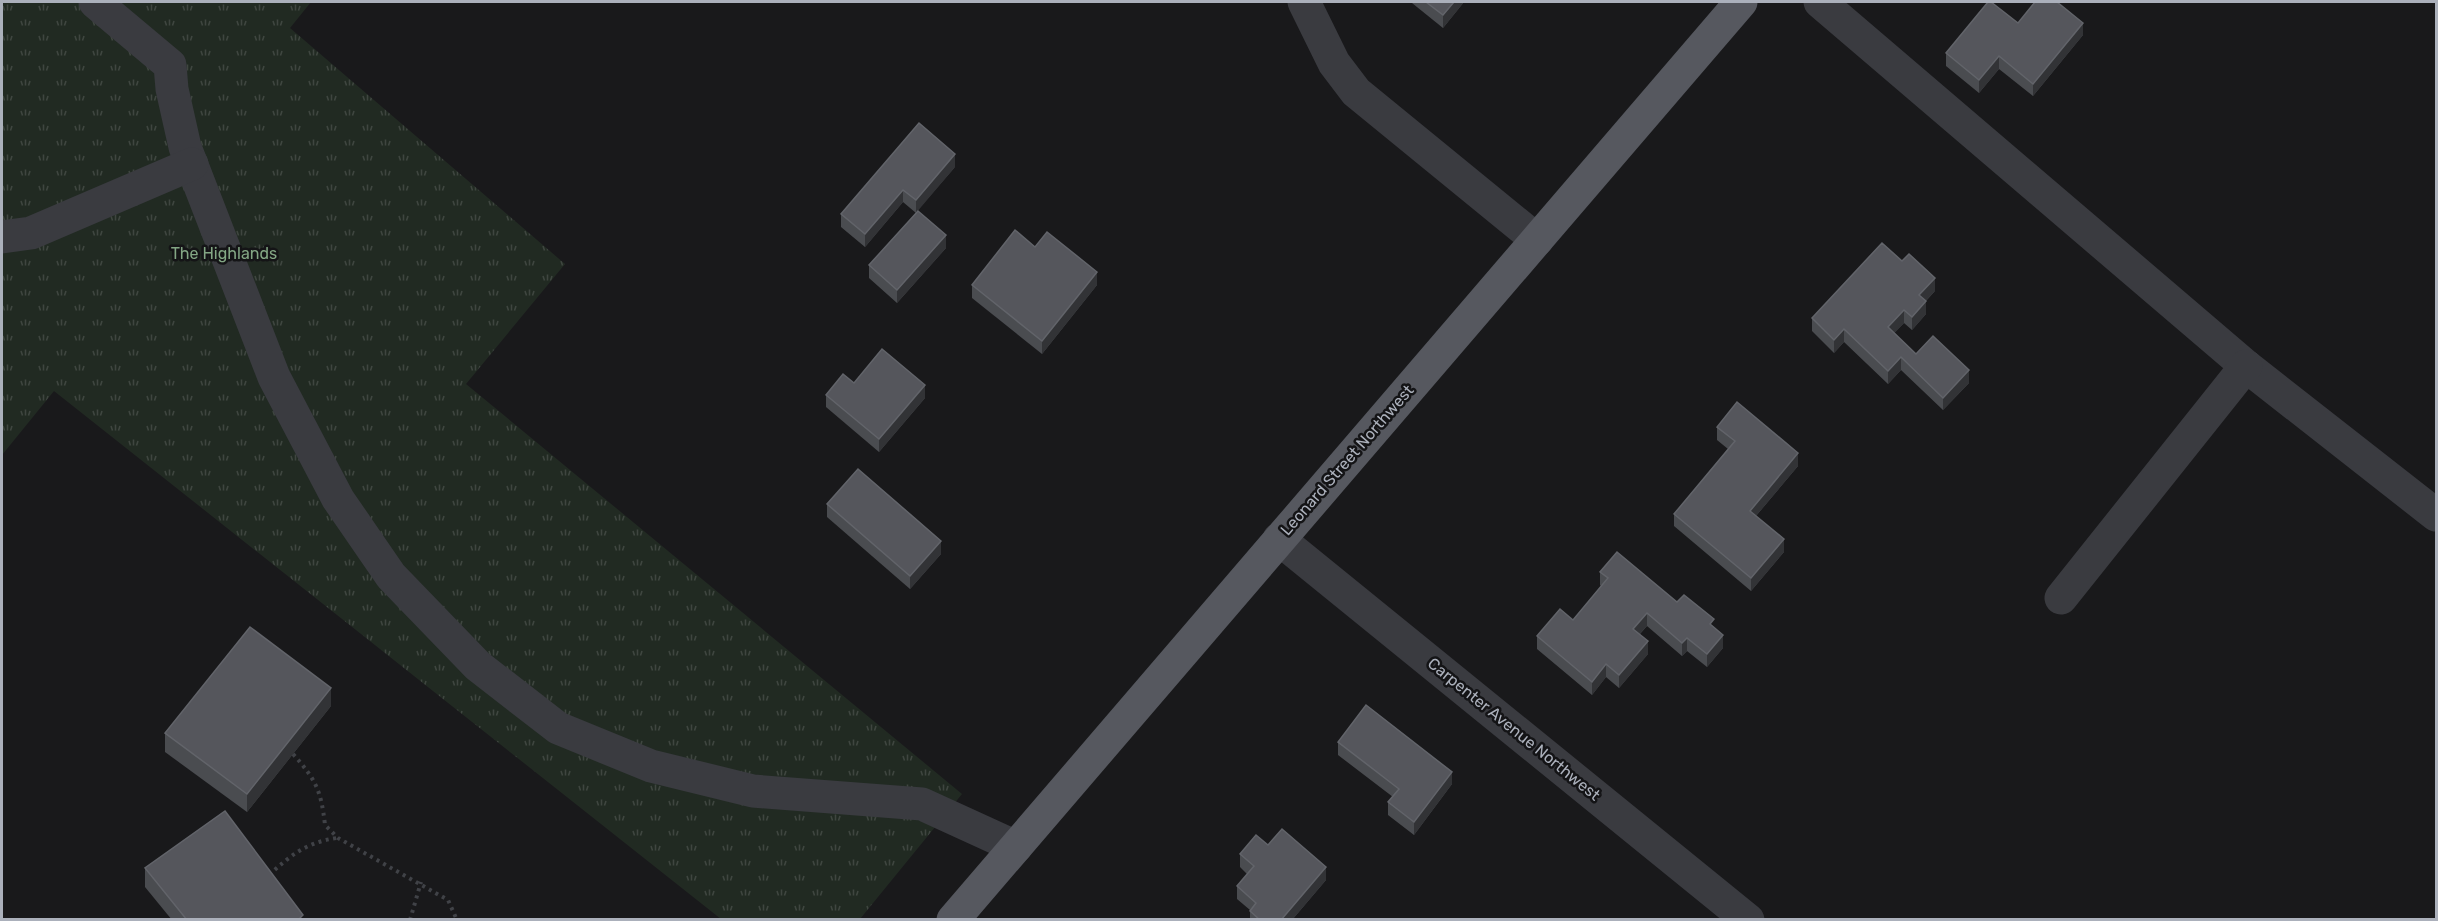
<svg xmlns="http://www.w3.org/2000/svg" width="2438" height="921" font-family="Rubik,sans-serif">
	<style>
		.grass { fill: url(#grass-tufts) }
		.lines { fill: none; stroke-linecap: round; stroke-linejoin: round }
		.path { stroke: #404247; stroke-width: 4; stroke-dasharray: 3 4.5; stroke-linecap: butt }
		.minor { stroke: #3a3b40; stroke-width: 33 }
		.major { stroke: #56585f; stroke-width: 33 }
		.wall { fill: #4a4c50 }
		.shaded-wall { fill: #323336 }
		.building { fill: #55565c; stroke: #62646a; stroke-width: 1.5 }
		.labels { text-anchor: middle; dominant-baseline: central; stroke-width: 5; stroke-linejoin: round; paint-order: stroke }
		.park-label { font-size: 16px; fill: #83a684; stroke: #141416 }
		.street-label { font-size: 16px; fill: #abb0bb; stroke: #141416 }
	</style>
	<defs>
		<pattern id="grass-tufts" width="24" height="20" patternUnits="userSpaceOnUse" patternTransform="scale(1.5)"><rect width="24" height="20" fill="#212a22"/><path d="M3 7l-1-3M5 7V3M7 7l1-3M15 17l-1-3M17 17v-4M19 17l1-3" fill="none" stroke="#3f4640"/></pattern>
	</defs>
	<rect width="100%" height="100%" fill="#19191b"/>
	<path class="grass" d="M2 2H311L290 28 565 264 466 384 962 794 860 919H721L54 391 2 455Z"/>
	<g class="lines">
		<g class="path">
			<path d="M293 754C316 780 321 790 325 825L338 838 448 900 457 920"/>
			<path d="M269 875C291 855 307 842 337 838"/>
			<path d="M410 920 421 882"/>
		</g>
		<g class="minor">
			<path d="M95 2 170 65 172 89 185 147 274 377 338 499 391 576 478 666 558 728 651 766 753 791 922 804 1016 847"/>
			<path d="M1304 2 1334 63 1356 92 1537 240"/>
			<path d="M1820 2 2246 366 2436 515"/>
			<path d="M2 237 31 233 192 164"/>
			<path d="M1279 539 1748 920"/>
			<path d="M2061 598 2246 366"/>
		</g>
		<path class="major" d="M953 920 1741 2"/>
	</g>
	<g class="wall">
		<path d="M1412 2H1464L1443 28 1412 3Z"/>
		<path d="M2018 23 2083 35 2033 96 1999 69 1979 93 1946 66V53Z"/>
		<path d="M955 167 916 212 946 248 897 303 869 278V265L916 213 903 202 865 247 841 227V214Z"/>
		<path d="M1035 247 1097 285 1042 354 972 298V285Z"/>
		<path d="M1935 291 1926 301V314L1912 330 1904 323 1894 333 1916 354 1969 383 1943 410 1901 370 1888 384 1844 342 1834 353 1812 331V318Z"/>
		<path d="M826 395 925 398 879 452 826 407Z"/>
		<path d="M1717 427 1798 466 1756 516 1784 552 1751 591 1674 526V514L1728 449 1717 440Z"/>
		<path d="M827 504 941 554 910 589 827 517Z"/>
		<path d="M1600 572 1677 602 1714 627 1723 648 1707 667 1687 651 1682 656 1647 626 1640 634 1648 654 1619 688 1606 677 1592 695 1537 649V636L1573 620 1601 586 1600 585Z"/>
		<path d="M331 706 247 812 165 752V733Z"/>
		<path d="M1338 742 1452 784 1414 835 1388 815V802L1393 797 1338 755Z"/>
		<path d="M1268 845 1326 880 1292 920H1250V910L1237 899V886L1247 874 1240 867V854Z"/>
		<path d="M145 868 303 920H172L145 887Z"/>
	</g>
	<g class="shaded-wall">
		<path d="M1454 2H1464L1443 28V15Z"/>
		<path d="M2083 23V35L2033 96V84Z"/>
		<path d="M1999 56V69L1979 93V80Z"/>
		<path d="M955 154V167L916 213V200Z"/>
		<path d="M903 190V202L865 247V234Z"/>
		<path d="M946 235V248L897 303V290Z"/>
		<path d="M1097 272V285L1042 354V341Z"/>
		<path d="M1935 278V291L1919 308V295Z"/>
		<path d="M1926 301V314L1912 330V317Z"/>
		<path d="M1904 310V323L1888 340V327Z"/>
		<path d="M1844 329V342L1834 353V340Z"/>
		<path d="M1901 357V370L1888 384V371Z"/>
		<path d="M1969 370V383L1943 410V398Z"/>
		<path d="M925 385V398L879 452V439Z"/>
		<path d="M1798 453V466L1750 523V511Z"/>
		<path d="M1784 539V552L1751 591V578Z"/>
		<path d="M941 541V554L910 589V576Z"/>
		<path d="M1647 613V626L1633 641V629Z"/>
		<path d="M1723 635V648L1707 667V654Z"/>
		<path d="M1687 638V651L1682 656V643Z"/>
		<path d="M1648 641V654L1619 688V675Z"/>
		<path d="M1606 664V677L1592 695V682Z"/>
		<path d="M331 688V706L247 812V794Z"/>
		<path d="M1452 772V784L1414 835V822Z"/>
		<path d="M1326 867V880L1292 920H1281Z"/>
	</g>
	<g class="building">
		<path d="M1426 2H1454L1443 15Z"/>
		<path d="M1988 2H1991L2018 23 2035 2H2057L2083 23 2033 84 1999 56 1979 80 1946 53Z"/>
		<path d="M919 123 955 154 916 200 903 190 865 234 841 214Z"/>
		<path d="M918 211 946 235 897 290 869 265Z"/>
		<path d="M1015 230 1035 247 1047 232 1097 272 1042 341 972 285Z"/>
		<path d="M1882 243 1902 261 1909 254 1935 278 1919 295 1926 301 1912 317 1904 310 1888 327 1916 354 1933 336 1969 370 1943 398 1901 357 1888 371 1844 329 1834 340 1812 318Z"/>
		<path d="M882 349 925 385 879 439 826 395 843 374 854 383Z"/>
		<path d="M1737 402 1798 453 1750 511 1784 539 1751 578 1674 514 1735 441 1717 427Z"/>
		<path d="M858 469 941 541 910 576 827 504Z"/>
		<path d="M1617 552 1677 602 1684 595 1714 619 1710 624 1723 635 1707 654 1687 638 1682 643 1647 613 1633 629 1648 641 1619 675 1606 664 1592 682 1537 636 1560 609 1573 620 1608 578 1600 572Z"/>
		<path d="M250 627 331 688 247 794 165 733Z"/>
		<path d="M1366 705 1452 772 1414 822 1388 802 1399 789 1338 742Z"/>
		<path d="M225 811 303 915 298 920H187L145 868Z"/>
		<path d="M1282 829 1326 867 1281 920H1260L1250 911 1256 903 1237 886 1254 866 1240 854 1256 835 1268 845Z"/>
	</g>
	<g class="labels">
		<g class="park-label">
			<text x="224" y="253">The Highlands</text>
		</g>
		<g class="street-label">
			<text transform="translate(1347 460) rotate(-49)">Leonard Street Northwest</text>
			<text transform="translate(1514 729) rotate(39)">Carpenter Avenue Northwest</text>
		</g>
	</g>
	<rect width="2438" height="921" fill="none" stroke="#abb0bb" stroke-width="6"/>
</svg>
